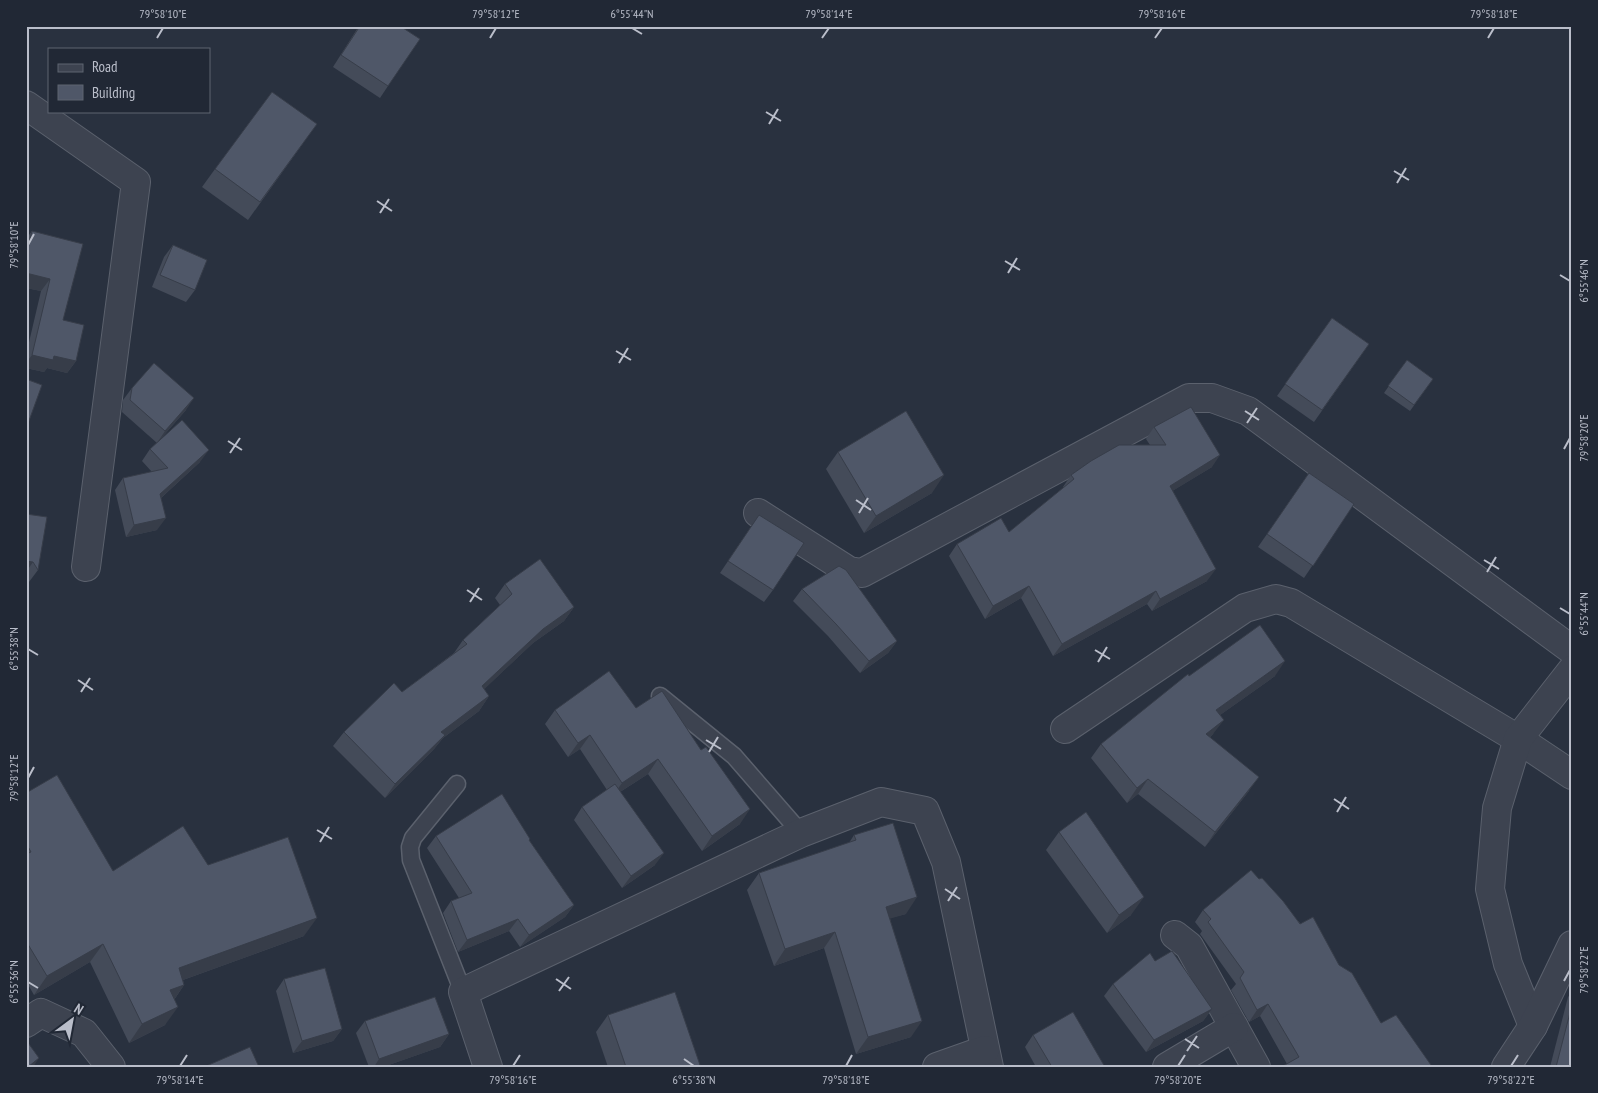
<svg xmlns="http://www.w3.org/2000/svg" width="1598" height="1093" font-family="'PT Sans Narrow',sans-serif">
	<style>
		.lines { fill: none; stroke-linecap: round; stroke-linejoin: round }
		.lane-casing { stroke: #5b616d; stroke-width: 19 }
		.street-casing { stroke: #5b616d; stroke-width: 30 }
		.lane { stroke: #3d4350; stroke-width: 16 }
		.street { stroke: #3d4350; stroke-width: 28 }
		.wall { fill: #444b59 }
		.shaded-wall { fill: #373d49 }
		.building { fill: #4f5768; stroke: #373d49 }
		.ticks { fill: none; stroke: #babeca; stroke-width: 2 }
		.neatline { fill: none; stroke: #babeca; stroke-width: 2 }
		.ticks-label { font-size: 12px; text-anchor: middle; fill: #babeca }
	</style>
	<rect width="100%" height="100%" fill="#29313f"/>
	<g class="lines">
		<g class="lane-casing">
			<g id="lane">
				<path d="M660 696 734 756 801 833"/>
				<path d="M457 784 413 838 410 847 411 860 463 992"/>
			</g>
		</g>
		<g class="street-casing">
			<g id="street">
				<path d="M26 105 136 182 86 567"/>
				<path d="M758 513 849 571 862 573 1189 398H1212L1248 411 1572 650"/>
				<path d="M1065 729 1245 608 1276 599 1291 603 1518 739 1572 775"/>
				<path d="M1175 935 1189 946 1256 1067"/>
				<path d="M26 1023 41 1013 84 1033 111 1067"/>
				<path d="M1533 1026 1508 964 1490 889 1497 808 1518 739 1572 670"/>
				<path d="M488 1067 463 992 801 833 881 802 925 811 946 862 989 1067"/>
				<path d="M937 1067 985 1050"/>
				<path d="M1167 1067 1234 1027"/>
				<path d="M1506 1067 1533 1026 1572 945"/>
			</g>
		</g>
		<use href="#lane" class="lane"/>
		<use href="#street" class="street"/>
	</g>
	<g class="wall">
		<path d="M359 26H400L388 86 380 98 333 67Z"/>
		<path d="M304 142 248 220 202 187 215 169Z"/>
		<path d="M32 231 63 320 76 361 67 373 47 368 44 372 26 368V355L41 291 26 288V239Z"/>
		<path d="M173 245 195 290 186 302 152 287 164 257Z"/>
		<path d="M1332 318 1369 344 1314 422 1277 396Z"/>
		<path d="M1407 360 1433 379 1410 411 1384 393Z"/>
		<path d="M132 388 186 410 157 443 122 412 123 400Z"/>
		<path d="M1154 427 1212 467 1172 491 1207 581 1152 611 1147 604 1053 656 1021 598 985 619 949 556 957 544 1009 532 1063 488V487L1071 475 1150 445 1146 439Z"/>
		<path d="M150 449 200 462 161 498 157 530 126 537 115 490 123 478 152 472 142 461Z"/>
		<path d="M838 452 932 493 864 533 826 469Z"/>
		<path d="M1309 473 1354 504 1304 578 1258 547Z"/>
		<path d="M26 514 38 570 29 582 26 577Z"/>
		<path d="M759 515 773 590 764 602 720 573Z"/>
		<path d="M505 584 574 607 564 621 533 643 484 689 489 696 479 711 443 738 434 749 385 798 333 746 344 732 402 692 454 653 463 640 500 605 495 598Z"/>
		<path d="M802 589 897 641 888 653 860 673 828 636 793 601Z"/>
		<path d="M1189 676H1275L1220 715 1213 734 1210 737 1249 791 1205 847 1138 794 1127 803 1091 758 1101 744Z"/>
		<path d="M636 708 740 824 702 851 648 774 620 792 655 865 622 888 574 820 582 807 607 790 580 749 568 757 545 724 555 710Z"/>
		<path d="M26 793 113 871 208 865 304 936 183 980 184 985 174 1000 165 1025 129 1043 90 962 34 995 26 981Z"/>
		<path d="M1059 832 1131 915 1107 933 1046 850Z"/>
		<path d="M854 835 906 914 890 918 911 1037 856 1054 824 948 774 966 747 890 759 873 849 843Z"/>
		<path d="M436 836 530 839 529 840 574 905 565 917 520 947 509 931 458 952 443 913 451 901 459 898 427 848Z"/>
		<path d="M1259 879 1339 965 1381 1023 1431 1065 1430 1067H1282L1287 1064 1260 1016 1249 1022 1231 990 1236 984 1200 934 1202 931 1195 922 1203 910Z"/>
		<path d="M1155 961 1212 1009 1203 1021 1146 1052 1104 996 1113 984Z"/>
		<path d="M284 979 342 1029 333 1041 293 1053 276 991Z"/>
		<path d="M1572 992V1067H1550L1568 997Z"/>
		<path d="M608 1015 699 1067H608L596 1032Z"/>
		<path d="M365 1021 449 1034 440 1047 383 1067H369L356 1033Z"/>
		<path d="M1033 1035 1105 1067H1036L1025 1047Z"/>
	</g>
	<g class="shaded-wall">
		<path d="M26 273 50 279 41 291 26 288Z"/>
		<path d="M32 355 54 356 76 361 67 373 47 368 44 372 26 368V363Z"/>
		<path d="M194 398 186 410 157 443 165 431Z"/>
		<path d="M209 450 200 462 152 506 160 494Z"/>
		<path d="M1220 455 1212 467 1161 498 1170 486Z"/>
		<path d="M944 475 932 493 864 533 876 516Z"/>
		<path d="M166 518 157 530 126 537 134 525Z"/>
		<path d="M26 561 33 562 26 572Z"/>
		<path d="M1216 569 1207 581 1152 611 1160 599Z"/>
		<path d="M1029 586 1021 598 985 619 993 606Z"/>
		<path d="M1156 591 1147 604 1053 656 1062 644Z"/>
		<path d="M574 607 564 621 533 643 472 701 482 686 543 629Z"/>
		<path d="M897 641 888 653 860 673 869 661Z"/>
		<path d="M1285 661 1275 676 1206 725 1216 710Z"/>
		<path d="M489 696 479 711 443 738 434 749 385 798 395 784 441 732Z"/>
		<path d="M1224 720 1213 734 1195 749 1206 734Z"/>
		<path d="M590 735 580 749 568 757 578 743Z"/>
		<path d="M658 759 648 774 612 797 622 783Z"/>
		<path d="M1259 777 1249 791 1205 847 1215 832Z"/>
		<path d="M1148 779 1138 794 1127 803 1137 788Z"/>
		<path d="M750 809 740 824 702 851 712 836Z"/>
		<path d="M664 853 655 865 622 888 631 876Z"/>
		<path d="M917 897 906 914 875 923 886 907Z"/>
		<path d="M1144 897 1131 915 1107 933 1119 915Z"/>
		<path d="M574 905 565 917 520 947 529 935Z"/>
		<path d="M317 918 304 936 166 986 179 968Z"/>
		<path d="M518 919 509 931 458 952 467 940Z"/>
		<path d="M835 932 824 948 774 966 785 949Z"/>
		<path d="M103 944 90 962 34 995 47 976Z"/>
		<path d="M184 985 171 1004 170 990Z"/>
		<path d="M1268 1004 1260 1016 1249 1022 1257 1010Z"/>
		<path d="M178 1007 165 1025 129 1043 142 1024Z"/>
		<path d="M1212 1009 1203 1021 1146 1052 1154 1040Z"/>
		<path d="M922 1021 911 1037 856 1054 868 1037Z"/>
		<path d="M342 1029 333 1041 293 1053 302 1041Z"/>
		<path d="M449 1034 440 1047 383 1067H374L379 1059Z"/>
		<path d="M39 1058 33 1067H28Z"/>
	</g>
	<g class="building">
		<path d="M360 26H400L420 39 388 86 341 55Z"/>
		<path d="M272 92 317 124 260 202 215 169Z"/>
		<path d="M32 231 83 244 63 320 84 325 76 361 54 356 53 360 32 355 50 279 26 273V255Z"/>
		<path d="M173 245 207 260 195 290 160 275Z"/>
		<path d="M1332 318 1369 344 1322 410 1285 384Z"/>
		<path d="M1407 360 1433 379 1414 405 1388 386Z"/>
		<path d="M154 363 194 398 165 431 130 400 132 388Z"/>
		<path d="M26 379 42 385 26 429Z"/>
		<path d="M1191 407 1220 455 1170 486 1216 569 1160 599 1156 591 1062 644 1029 586 993 606 957 544 1001 518 1009 532 1074 479 1071 475 1091 461 1119 445H1166L1154 427Z"/>
		<path d="M906 411 944 475 876 516 838 452Z"/>
		<path d="M182 420 209 450 160 494 166 518 134 525 123 478 168 468 150 449Z"/>
		<path d="M1309 473 1354 504 1313 566 1267 534Z"/>
		<path d="M26 514 47 517 38 570 33 562 26 561Z"/>
		<path d="M759 515 804 543 773 590 728 561Z"/>
		<path d="M540 559 574 607 543 629 482 686 489 696 441 732 445 735 395 784 344 732 394 683 402 692 467 644 463 640 512 594 505 584Z"/>
		<path d="M839 566 846 570 897 641 869 661 836 624 802 589Z"/>
		<path d="M1260 625 1285 661 1216 710 1224 720 1206 734 1259 777 1215 832 1148 779 1137 788 1101 744 1188 674 1189 676Z"/>
		<path d="M609 671 636 708 662 691 701 750 706 747 750 809 712 836 658 759 622 783 590 735 578 743 555 710Z"/>
		<path d="M57 775 113 871 183 826 208 865 288 837 317 918 179 968 184 985 170 990 178 1007 142 1024 103 944 47 976 26 941V854L31 852 26 843V793Z"/>
		<path d="M615 784 664 853 631 876 582 807Z"/>
		<path d="M502 794 530 839 529 840 574 905 529 935 518 919 467 940 451 901 472 893 436 836Z"/>
		<path d="M1086 812 1144 897 1119 915 1059 832Z"/>
		<path d="M893 823 917 897 886 907 922 1021 868 1037 835 932 785 949 759 873 856 840 854 835Z"/>
		<path d="M1251 870 1259 879 1262 878 1283 901 1300 924 1313 917 1339 965 1352 973 1381 1023 1396 1015 1431 1065 1428 1067H1283V1066L1299 1057 1268 1004 1257 1010 1240 978 1244 972 1208 922 1211 919 1203 910Z"/>
		<path d="M1172 951 1212 1009 1154 1040 1113 984 1150 953 1155 961Z"/>
		<path d="M325 968 342 1029 302 1041 284 979Z"/>
		<path d="M675 992 700 1065 695 1067H626L608 1015Z"/>
		<path d="M435 997 449 1034 379 1059 365 1021Z"/>
		<path d="M1572 1005V1067H1556Z"/>
		<path d="M1073 1012 1105 1067H1052L1033 1035Z"/>
		<path d="M26 1040 39 1058 28 1067H26Z"/>
		<path d="M250 1047 259 1067H204Z"/>
	</g>
	<path class="ticks" d="M632 28 642 34M157 38 163 28M490 38 496 28M822 38 829 28M1155 38 1162 28M1488 38 1494 28M766 112 781 121M769 124 778 109M1394 171 1409 180M1397 183 1406 168M377 201 392 211M380 213 389 199M28 245 34 234M1005 261 1020 270M1008 273 1017 258M1560 275 1570 281M616 351 631 360M619 363 628 348M1245 411 1259 420M1247 423 1257 408M228 441 242 450M1564 449 1570 438M230 453 240 438M856 500 871 510M859 513 868 498M1484 560 1499 569M1487 572 1496 557M467 590 482 600M470 602 479 588M1560 608 1570 614M28 649 38 655M1095 650 1110 659M1098 662 1107 647M78 680 93 690M81 692 90 678M706 740 721 749M709 752 718 737M28 778 34 767M1334 799 1349 809M1337 812 1346 797M317 830 332 839M320 842 329 827M945 889 960 899M948 901 957 887M556 979 571 989M1564 981 1570 970M28 982 38 988M559 991 569 977M1185 1039 1199 1048M1187 1051 1197 1036M684 1059 694 1066M180 1066 187 1055M513 1066 520 1055M846 1066 852 1055M1178 1066 1185 1055M1511 1066 1518 1055"/>
	<rect width="1598" height="1093" fill="none" stroke="#212835" stroke-width="55"/>
	<rect x="48" y="48" width="162" height="65" fill="#212835" stroke="#5e6471"/>
	<rect x="58" y="64" width="25" height="8" fill="#3d4350" stroke="#5e6471"/>
	<text x="92" y="72" font-size="15" fill="#babeca">Road</text>
	<rect x="58" y="85" width="25" height="15" fill="#4f5768" stroke="#5e6471"/>
	<text x="92" y="98" font-size="15" fill="#babeca">Building</text>
	<g transform="translate(72 1020) rotate(32)" stroke="#212835" stroke-width="4" paint-order="stroke">
	<path d="M0-4L9 19L0 12L-9 19Z" fill="#babeca"/>
	<text y="-8" font-size="14" font-weight="bold" text-anchor="middle" fill="#babeca">N</text>
	</g>
	<rect x="28" y="28" width="1542" height="1038" class="neatline"/>
	<g class="ticks-label">
		<text x="163" y="18">79°58'10"E</text>
		<text x="496" y="18">79°58'12"E</text>
		<text x="632" y="18">6°55'44"N</text>
		<text x="829" y="18">79°58'14"E</text>
		<text x="1162" y="18">79°58'16"E</text>
		<text x="1494" y="18">79°58'18"E</text>
		<text transform="translate(14 245) rotate(-90)" y="4">79°58'10"E</text>
		<text transform="translate(1584 281) rotate(-90)" y="4">6°55'46"N</text>
		<text transform="translate(1584 438) rotate(-90)" y="4">79°58'20"E</text>
		<text transform="translate(1584 614) rotate(-90)" y="4">6°55'44"N</text>
		<text transform="translate(14 649) rotate(-90)" y="4">6°55'38"N</text>
		<text transform="translate(14 778) rotate(-90)" y="4">79°58'12"E</text>
		<text transform="translate(1584 970) rotate(-90)" y="4">79°58'22"E</text>
		<text transform="translate(14 982) rotate(-90)" y="4">6°55'36"N</text>
		<text x="180" y="1084">79°58'14"E</text>
		<text x="513" y="1084">79°58'16"E</text>
		<text x="694" y="1084">6°55'38"N</text>
		<text x="846" y="1084">79°58'18"E</text>
		<text x="1178" y="1084">79°58'20"E</text>
		<text x="1511" y="1084">79°58'22"E</text>
	</g>
</svg>
